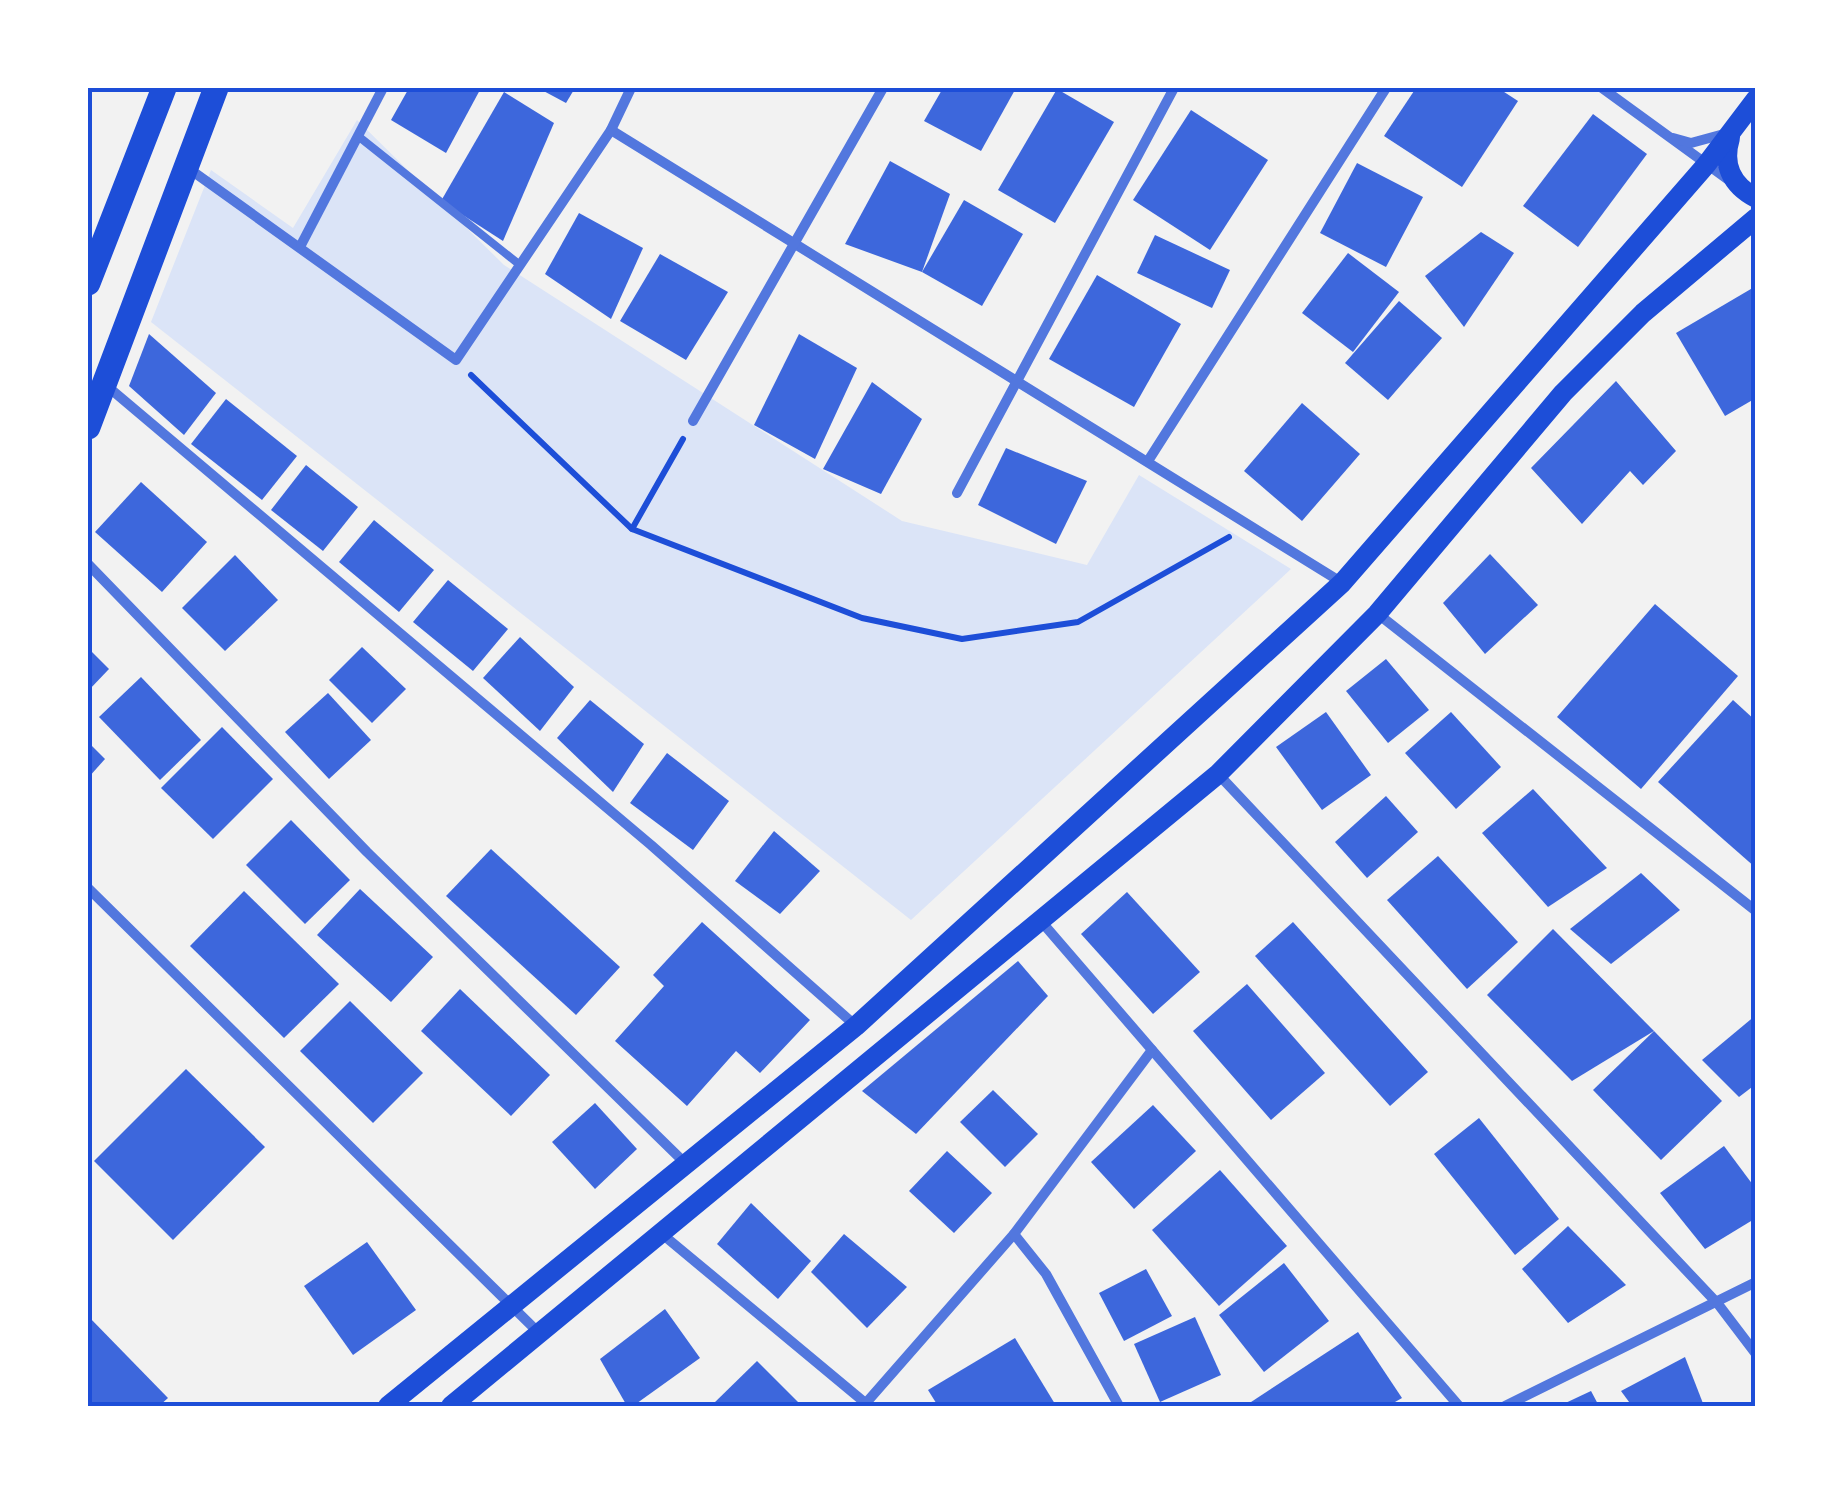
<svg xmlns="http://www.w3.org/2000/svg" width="1843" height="1494" font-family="'Source Serif 4',serif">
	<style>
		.green { fill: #dbe4f7 }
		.building { fill: #3d67dc }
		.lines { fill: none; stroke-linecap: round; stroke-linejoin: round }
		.path { stroke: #1d4ed8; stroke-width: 6 }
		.service { stroke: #5277de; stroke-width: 8 }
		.minor { stroke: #5277de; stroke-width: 10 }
		.secondary { stroke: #1d4ed8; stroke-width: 20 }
		.primary { stroke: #1d4ed8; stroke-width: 25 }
		.neatline { fill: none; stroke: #1d4ed8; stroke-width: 4 }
	</style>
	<rect width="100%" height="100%" fill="#f2f2f2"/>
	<path class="green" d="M357 120 504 265 902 521 1087 565 1139 475 1291 569 911 920 151 322 211 170 293 228Z"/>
	<g class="building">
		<path d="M409 88H481L446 153 391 120Z"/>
		<path d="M538 88H575L566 103Z"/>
		<path d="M943 88H1016L981 151 924 121Z"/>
		<path d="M1416 88H1498L1518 101 1462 187 1384 136Z"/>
		<path d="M1057 89 1114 122 1055 223 998 190Z"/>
		<path d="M504 92 554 123 503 241 441 201Z"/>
		<path d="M1191 110 1268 160 1210 250 1133 200Z"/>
		<path d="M1593 114 1647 154 1578 247 1523 206Z"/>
		<path d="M890 161 950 194 922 272 845 244Z"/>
		<path d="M1357 163 1423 197 1386 267 1320 233Z"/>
		<path d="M964 200 1023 234 982 306 922 272Z"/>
		<path d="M579 213 643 248 611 319 545 274Z"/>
		<path d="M1481 232 1514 253 1464 327 1425 276Z"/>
		<path d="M1155 235 1230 270 1212 308 1137 273Z"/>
		<path d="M1348 253 1399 292 1353 352 1302 313Z"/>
		<path d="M660 254 728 292 686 360 620 321Z"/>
		<path d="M1097 275 1181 324 1134 407 1049 359Z"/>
		<path d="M1756 286V398L1725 416 1676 333Z"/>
		<path d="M1399 301 1442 338 1388 400 1345 363Z"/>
		<path d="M149 334 216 393 184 435 129 386Z"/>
		<path d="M799 334 857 368 815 459 754 425Z"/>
		<path d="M1616 381 1676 451 1643 485 1630 471 1582 524 1531 468Z"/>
		<path d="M872 382 922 419 881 494 823 469Z"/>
		<path d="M226 399 297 456 262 500 191 444Z"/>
		<path d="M1302 403 1360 454 1302 521 1244 471Z"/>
		<path d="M1006 448 1087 481 1056 544 978 505Z"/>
		<path d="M306 465 358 507 323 551 271 510Z"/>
		<path d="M141 482 207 542 162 592 95 532Z"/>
		<path d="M374 520 434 570 399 612 339 562Z"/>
		<path d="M1490 554 1538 605 1485 654 1443 603Z"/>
		<path d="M235 555 278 600 225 651 182 608Z"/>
		<path d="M448 580 508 629 473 671 413 622Z"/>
		<path d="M1655 604 1738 676 1641 789 1557 717Z"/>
		<path d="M520 637 574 687 540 731 483 678Z"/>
		<path d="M362 647 406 689 372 723 329 680Z"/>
		<path d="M88 648 109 669 88 691Z"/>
		<path d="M1386 659 1429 710 1388 743 1346 691Z"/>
		<path d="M141 677 201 740 160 780 99 717Z"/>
		<path d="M328 693 371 740 329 779 285 732Z"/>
		<path d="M590 700 644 744 613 792 557 738Z"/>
		<path d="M1733 700 1756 721V868L1658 782Z"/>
		<path d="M1326 712 1371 775 1322 810 1276 747Z"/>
		<path d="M1451 712 1501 767 1456 809 1405 753Z"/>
		<path d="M222 727 273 779 213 839 161 788Z"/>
		<path d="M88 742 105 759 88 778Z"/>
		<path d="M667 753 729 801 693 850 630 803Z"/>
		<path d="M1533 789 1607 868 1548 907 1482 833Z"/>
		<path d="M1386 796 1418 832 1367 878 1335 842Z"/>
		<path d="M291 820 350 880 305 924 246 865Z"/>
		<path d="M774 831 820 871 780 914 735 881Z"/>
		<path d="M491 849 620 967 576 1015 446 896Z"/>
		<path d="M1438 856 1518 942 1467 989 1387 900Z"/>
		<path d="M1641 873 1680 910 1611 964 1570 929Z"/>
		<path d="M360 889 433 957 391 1002 317 935Z"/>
		<path d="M244 891 339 984 284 1038 190 946Z"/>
		<path d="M1127 892 1200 972 1153 1014 1081 934Z"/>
		<path d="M702 922 810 1020 760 1073 736 1051 687 1106 615 1041 664 986 653 975Z"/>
		<path d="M1293 922 1428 1072 1390 1106 1255 956Z"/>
		<path d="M1553 929 1654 1031 1572 1081 1487 995Z"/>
		<path d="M1018 961 1048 996 916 1134 862 1091Z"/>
		<path d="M1247 984 1325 1073 1271 1120 1193 1031Z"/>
		<path d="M460 989 550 1075 511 1116 421 1031Z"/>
		<path d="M350 1001 423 1073 373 1123 300 1051Z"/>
		<path d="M1756 1015V1084L1739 1097 1702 1060Z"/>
		<path d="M1654 1031 1722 1101 1661 1160 1593 1090Z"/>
		<path d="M186 1069 265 1147 173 1240 94 1161Z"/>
		<path d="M993 1090 1038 1134 1005 1167 960 1122Z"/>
		<path d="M595 1103 637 1149 595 1189 552 1142Z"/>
		<path d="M1153 1105 1196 1151 1134 1209 1091 1162Z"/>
		<path d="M1479 1118 1559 1219 1515 1255 1434 1154Z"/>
		<path d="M1724 1146 1756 1189V1218L1705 1249 1660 1193Z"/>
		<path d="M947 1151 992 1193 954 1233 909 1191Z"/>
		<path d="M1220 1170 1287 1246 1219 1306 1152 1230Z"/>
		<path d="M751 1203 811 1261 778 1299 717 1244Z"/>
		<path d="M1568 1226 1626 1285 1568 1323 1522 1269Z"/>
		<path d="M844 1234 907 1287 867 1328 811 1272Z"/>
		<path d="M367 1242 416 1310 353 1355 304 1286Z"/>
		<path d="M1284 1263 1329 1321 1264 1372 1219 1315Z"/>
		<path d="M1146 1269 1172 1316 1124 1341 1099 1293Z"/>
		<path d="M665 1309 700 1358 633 1406H627L600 1359Z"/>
		<path d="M88 1316 168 1398 159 1406H88Z"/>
		<path d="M1195 1317 1221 1375 1160 1402 1134 1344Z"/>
		<path d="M1358 1332 1402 1398 1388 1406H1249L1248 1404Z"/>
		<path d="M1015 1338 1055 1404 938 1406 928 1390Z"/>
		<path d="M1685 1357 1704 1406H1632L1621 1391Z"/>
		<path d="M757 1361 802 1406H711Z"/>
		<path d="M1591 1391 1599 1406H1559Z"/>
	</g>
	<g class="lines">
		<g class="path">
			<path d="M471 375 632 529 862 618 962 639 1078 622 1229 537"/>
			<path d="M632 529 683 439"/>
		</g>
		<path class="service" d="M358 136 520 265"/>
		<g class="minor">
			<path d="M1602 88 1730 181"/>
			<path d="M611 130 1341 582"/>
			<path d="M1673 138 1691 143 1724 134"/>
			<path d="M188 168 456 360 611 130 631 88"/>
			<path d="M301 245 383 88"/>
			<path d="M107 386 651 845 856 1026"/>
			<path d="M693 421 883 88"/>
			<path d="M1148 461 1386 88"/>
			<path d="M957 493 1174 88"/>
			<path d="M88 564 367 852 686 1164"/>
			<path d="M1378 614 1756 911"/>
			<path d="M1219 775 1718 1304 1756 1354"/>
			<path d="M88 888 539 1333"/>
			<path d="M1040 920 1459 1406"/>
			<path d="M662 1234 869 1406"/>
			<path d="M866 1403 1014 1234"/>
			<path d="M1119 1406 1046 1274 1014 1234 1152 1050"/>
			<path d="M1505 1406 1756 1282"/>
		</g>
		<g class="secondary">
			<path d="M1730 138C1722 164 1731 185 1756 198"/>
			<path d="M388 1406 856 1026 1342 583 1706 165 1756 99"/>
			<path d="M451 1406 1218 774 1377 614 1563 393 1643 313 1756 218"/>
		</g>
		<g class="primary">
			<path d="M88 283 164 88"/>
			<path d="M88 427 216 88"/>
		</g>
	</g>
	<rect width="1843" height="1494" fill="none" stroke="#ffffff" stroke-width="180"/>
	<rect x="90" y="90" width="1663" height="1314" class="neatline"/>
</svg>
